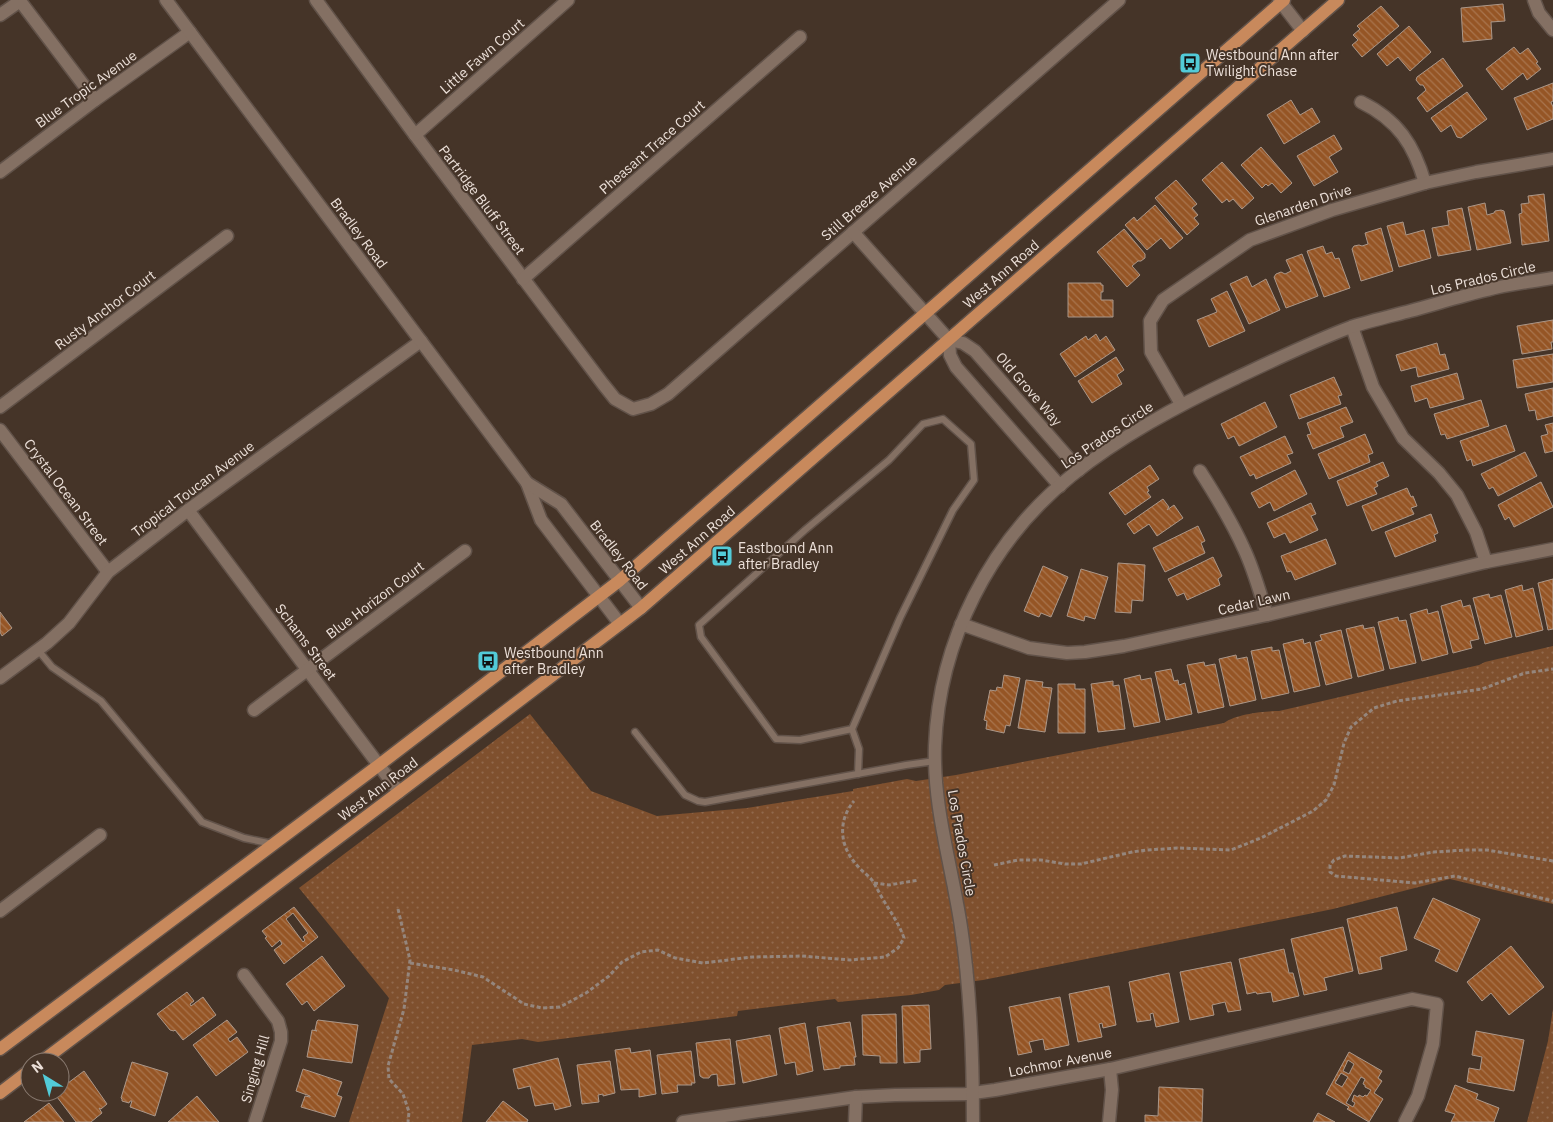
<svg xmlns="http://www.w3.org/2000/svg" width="1553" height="1122" font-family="'IBM Plex Sans',sans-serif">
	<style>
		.grass { fill: url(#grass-dots) }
		.building { fill: url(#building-back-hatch); stroke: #ab9789; fill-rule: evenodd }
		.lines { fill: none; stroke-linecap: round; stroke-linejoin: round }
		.service-casing { stroke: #615249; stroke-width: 9 }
		.minor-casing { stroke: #615249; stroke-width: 15 }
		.tertiary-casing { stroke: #615249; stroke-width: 15 }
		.primary-casing { stroke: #615249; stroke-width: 15 }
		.path { stroke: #95867d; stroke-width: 3; stroke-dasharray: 4 2.5; stroke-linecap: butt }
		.service { stroke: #847063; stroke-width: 6 }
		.minor { stroke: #847063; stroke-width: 12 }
		.tertiary { stroke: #847063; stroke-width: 12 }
		.primary { stroke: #c8895c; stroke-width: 12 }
		.labels { text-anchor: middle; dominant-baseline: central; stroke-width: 4; stroke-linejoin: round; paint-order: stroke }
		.poi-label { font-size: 14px; fill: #ece0d9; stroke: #453428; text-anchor: start }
		.street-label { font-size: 14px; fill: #ece0d9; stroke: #453428 }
	</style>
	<defs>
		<pattern id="grass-dots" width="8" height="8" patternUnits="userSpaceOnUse" patternTransform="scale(1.25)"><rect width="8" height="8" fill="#7f502e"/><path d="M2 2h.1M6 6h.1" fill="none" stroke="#91694c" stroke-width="1.8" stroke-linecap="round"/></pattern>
		<pattern id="building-back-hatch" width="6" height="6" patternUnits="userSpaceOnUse" patternTransform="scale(1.25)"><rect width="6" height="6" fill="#955525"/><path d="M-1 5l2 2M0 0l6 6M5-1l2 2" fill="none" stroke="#a9754e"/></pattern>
	</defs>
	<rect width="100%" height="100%" fill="#453428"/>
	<g class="grass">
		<path d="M1553 646V904L1450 879 1333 909 983 980 945 985 939 990 911 995 838 1002 835 999 738 1011 737 1016 538 1042 522 1039 472 1045 462 1122H349L389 998 299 888 530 714 591 791 657 816 747 808 853 791V789L907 779 916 781 956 775 1224 723C1236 714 1264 711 1279 711L1479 665 1485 662Z"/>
		<path d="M1553 1009V1122H1527L1548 1041Z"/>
	</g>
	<g class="building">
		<path d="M1503 4 1505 21 1491 22 1492 39 1463 42 1461 8Z"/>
		<path d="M1381 6 1399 26 1362 57 1352 45 1358 40 1353 35 1360 29 1357 26Z"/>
		<path d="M1409 26 1431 52 1410 71 1398 57 1387 66 1377 54Z"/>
		<path d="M1514 47 1520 54 1528 48 1538 62 1536 63 1541 69 1527 80 1523 73 1502 90 1486 69Z"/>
		<path d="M1443 58 1463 86 1427 112 1417 98 1426 90 1423 85H1420L1416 80 1417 77Z"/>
		<path d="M1553 83V101L1551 102 1553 107V119L1527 130 1514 98Z"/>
		<path d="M1467 92 1487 119 1461 138 1457 137 1451 125 1441 132 1431 118Z"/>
		<path d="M1291 100 1300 115 1312 108 1320 122 1284 144 1267 115Z"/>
		<path d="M1334 135 1342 149 1329 157 1338 172 1314 186 1297 156Z"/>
		<path d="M1261 147 1292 183 1281 193 1272 183 1268 186 1266 184 1262 188 1241 165Z"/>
		<path d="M1222 162 1254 198 1242 209 1233 199 1229 202 1227 199 1222 203 1202 180Z"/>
		<path d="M1176 180 1197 204 1192 208 1198 215 1194 218 1199 224 1187 235 1155 198Z"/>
		<path d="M1544 194 1549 241 1522 245 1519 214 1522 213 1521 204 1529 203 1528 196Z"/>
		<path d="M1485 203 1487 215 1494 213 1495 211 1501 210 1504 211 1511 243 1477 250 1468 207Z"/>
		<path d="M1155 205 1183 238 1170 249 1161 238 1147 250 1125 225 1134 217 1137 221Z"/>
		<path d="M1462 208 1471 250 1438 256 1432 228 1449 225 1447 211Z"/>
		<path d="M1403 222 1406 235 1424 230 1431 258 1399 267 1387 226Z"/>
		<path d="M1381 228 1393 271 1361 281 1352 249 1354 246 1359 245 1362 246 1368 244 1365 233Z"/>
		<path d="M1124 229 1145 254V258L1141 261H1138L1132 266 1140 275 1127 287 1097 252Z"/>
		<path d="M1323 246 1326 254 1332 252 1335 259 1339 258 1350 288 1324 297 1307 251Z"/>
		<path d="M1302 254 1318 296 1286 308 1274 277 1276 274 1281 272 1285 274 1291 271 1286 260Z"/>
		<path d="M1247 276 1252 287 1266 279 1280 310 1249 324 1230 284Z"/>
		<path d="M1068 283H1101V285H1103V292H1101V300H1113V317H1068Z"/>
		<path d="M1227 291 1245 331 1209 347 1197 320 1217 312 1211 299Z"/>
		<path d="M1553 320V342H1551L1552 349 1522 354 1517 326Z"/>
		<path d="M1096 334 1100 341 1106 336 1115 350 1075 377 1060 354 1086 336 1088 340Z"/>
		<path d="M1437 343 1440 355 1445 354 1449 369 1418 377 1416 367 1401 371 1396 355Z"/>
		<path d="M1553 354V382L1517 388 1513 360Z"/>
		<path d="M1116 357 1124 370 1117 375 1122 384 1092 403 1078 381Z"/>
		<path d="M1457 373 1464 399 1430 408 1427 398 1415 402 1411 386Z"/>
		<path d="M1334 377 1342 395 1338 396 1341 404 1299 419 1290 395Z"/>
		<path d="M1553 388V416L1537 420 1535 410 1529 411 1525 394Z"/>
		<path d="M1481 400 1489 426 1447 439 1445 434 1441 435 1434 414Z"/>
		<path d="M1265 402 1277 427 1239 446 1234 436 1228 439 1221 424Z"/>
		<path d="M1346 407 1353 422 1340 427 1344 437 1313 449 1307 435 1311 434 1307 423Z"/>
		<path d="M1553 423V451L1545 453 1541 436 1548 434 1545 425Z"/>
		<path d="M1506 425 1515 451 1473 466 1471 459 1467 461 1460 441Z"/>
		<path d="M1365 434 1373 453 1368 455 1370 462 1329 479 1318 454Z"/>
		<path d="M1285 436 1293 453 1287 455 1291 463 1256 479 1254 474 1250 476 1240 457Z"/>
		<path d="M1525 452 1537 476 1498 496 1493 487 1489 489 1481 474Z"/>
		<path d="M1383 462 1389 476 1376 482 1378 486 1374 488 1377 494 1347 506 1337 481Z"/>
		<path d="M1150 465 1159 479 1147 487 1149 491 1147 492 1151 497 1125 515 1109 493Z"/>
		<path d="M1295 470 1307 494 1274 511 1270 502 1259 508 1251 493Z"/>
		<path d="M1541 482 1553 507 1514 527 1509 517 1505 520 1498 505Z"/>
		<path d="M1407 488 1411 497 1413 496 1417 506 1411 508 1414 514 1372 531 1362 506Z"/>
		<path d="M1163 499 1169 507 1167 510 1174 505 1183 518 1157 536 1149 524 1134 534 1127 524Z"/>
		<path d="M1311 503 1316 514 1311 516 1318 530 1290 543 1285 533 1274 538 1267 523Z"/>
		<path d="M1431 514 1438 533 1434 535 1436 541 1395 557 1385 532Z"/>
		<path d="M1198 526 1205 541 1201 543 1205 553 1165 572 1153 548Z"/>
		<path d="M1326 539 1336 564 1295 580 1291 571 1287 572 1281 556Z"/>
		<path d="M1213 557 1222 576 1218 579 1220 585 1187 600 1184 593 1177 596 1168 579Z"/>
		<path d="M1118 563 1145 565 1143 601 1132 600 1131 613 1115 612Z"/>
		<path d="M1043 566 1068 577 1051 617 1041 613 1039 617 1024 611Z"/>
		<path d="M1081 569 1108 577 1095 619 1085 616 1084 621 1067 616Z"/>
		<path d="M1553 579V629L1548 630 1538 583Z"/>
		<path d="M1522 585 1523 591 1533 588 1543 630 1516 637 1505 590Z"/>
		<path d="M1489 594 1490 598 1501 595 1512 637 1485 644 1473 598Z"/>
		<path d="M1461 600 1463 607 1470 605 1479 639 1470 641 1472 648 1453 653 1441 606Z"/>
		<path d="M1427 609 1428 614 1438 611 1448 654 1422 661 1410 614Z"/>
		<path d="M0 612 12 628 2 636 0 632Z"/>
		<path d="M1398 617 1399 621 1406 620 1416 663 1390 669 1378 622Z"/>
		<path d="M1363 625 1364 629 1374 627 1384 670 1358 677 1346 629Z"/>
		<path d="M1341 630 1352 678 1326 685 1315 642 1322 640 1320 635Z"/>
		<path d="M1303 639 1304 644 1310 642 1320 686 1294 692 1283 644Z"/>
		<path d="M1272 647V651L1279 650 1289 693 1262 699 1251 651Z"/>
		<path d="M1236 655 1237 659 1247 657 1256 700 1230 706 1219 659Z"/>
		<path d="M1204 662 1205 666 1215 664 1224 707 1198 713 1187 665Z"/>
		<path d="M1171 669 1174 681 1178 680 1179 685 1185 683 1192 714 1166 720 1155 672Z"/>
		<path d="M1004 675 1020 678 1010 726 1006 725 1004 733 986 729 987 721 984 720 990 690 996 691 997 687 1002 688Z"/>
		<path d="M1140 675 1141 680 1151 678 1160 722 1134 727 1124 679Z"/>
		<path d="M1026 680 1043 682 1042 687 1052 688 1045 732 1018 728Z"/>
		<path d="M1113 681V686L1119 685 1125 729 1098 732 1091 684Z"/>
		<path d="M1058 684H1075V689H1085V733H1058Z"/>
		<path d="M1433 898 1480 919 1457 972 1435 961 1440 950 1414 938Z"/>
		<path d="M294 907 318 937 284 964 274 950 282 944 280 940 272 947 265 938 267 937 262 931ZM293 913 308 933 303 937 305 940 303 942 286 919Z"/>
		<path d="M1397 907 1407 950 1380 957 1382 969 1359 974 1347 919Z"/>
		<path d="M1343 927 1353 971 1324 978 1327 990 1304 995 1291 939Z"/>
		<path d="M1511 946 1544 987 1509 1015 1491 993 1482 1001 1467 982Z"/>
		<path d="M1284 949 1289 973H1293L1299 996 1273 1002 1271 992 1257 994 1256 992 1247 994 1239 959Z"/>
		<path d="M322 956 345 986 314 1011 307 1001 302 1005 286 984Z"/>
		<path d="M1231 962 1241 1010 1228 1012 1225 1002 1212 1005 1214 1015 1190 1020 1180 972Z"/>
		<path d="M1169 973 1179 1022 1156 1027 1153 1013 1150 1014 1151 1020 1137 1022 1129 982Z"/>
		<path d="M1109 986 1116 1025 1103 1028 1102 1023 1099 1024 1102 1037 1078 1042 1069 994Z"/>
		<path d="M187 992 194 1001 190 1004 191 1006 203 997 216 1015 183 1040 175 1030 174 1031 170 1030 157 1014Z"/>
		<path d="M1060 997 1069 1045 1045 1050 1043 1039 1029 1042 1032 1052 1018 1055 1009 1007Z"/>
		<path d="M929 1005 931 1049 920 1050V1062L904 1063 902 1006Z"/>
		<path d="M896 1014 897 1063H880V1056L863 1055 862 1015Z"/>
		<path d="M227 1020 237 1032 228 1039 230 1042 237 1037 248 1052 216 1076 193 1045Z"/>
		<path d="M318 1020 358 1025 352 1063 307 1057 312 1030 317 1031 315 1030 317 1021Z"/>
		<path d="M850 1022 856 1057H854L855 1065 840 1066V1068L824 1070 817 1027Z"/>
		<path d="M805 1023 813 1071 797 1075 795 1062 785 1064 779 1028Z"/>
		<path d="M1476 1031 1524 1040 1514 1091 1467 1082 1469 1068 1480 1070 1482 1057 1472 1055Z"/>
		<path d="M770 1035 777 1075 743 1083 736 1041Z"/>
		<path d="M730 1039 735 1084 718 1086 717 1074 711 1075 709 1078H703L700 1076 696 1043Z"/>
		<path d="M630 1048 631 1053 650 1050 656 1094 639 1097V1089L621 1090 615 1050Z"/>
		<path d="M691 1051 695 1083H691L692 1085H677L678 1092 662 1094 657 1055Z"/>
		<path d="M1349 1052 1382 1071 1378 1078 1382 1081 1374 1093 1383 1099 1369 1122 1347 1109 1349 1107 1326 1094ZM1348 1060 1354 1064 1349 1074 1343 1071ZM1341 1073 1348 1077 1342 1087 1335 1083ZM1361 1077 1365 1079 1363 1084 1365 1085V1087L1371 1090 1367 1096 1365 1095 1363 1097 1359 1095 1358 1097 1354 1095 1352 1101 1355 1103 1353 1107 1346 1103Z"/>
		<path d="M558 1058 571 1106 555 1110 553 1103 535 1106 530 1086 518 1089 513 1069Z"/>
		<path d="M610 1061 615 1093 603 1096V1094L598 1095 599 1102 582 1104 577 1065Z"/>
		<path d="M132 1062 168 1073 155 1116 130 1107 132 1101H130L129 1103 122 1101V1099L121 1098Z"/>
		<path d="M303 1069 342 1082 337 1095 342 1097 335 1117 301 1107 305 1096 310 1097V1096L296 1091Z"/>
		<path d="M84 1071 107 1104 101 1109 99 1108 102 1113 91 1122H76L54 1093 60 1092V1089Z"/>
		<path d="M1455 1085 1478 1094 1476 1099 1499 1108 1494 1122H1451L1455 1114 1445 1111Z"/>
		<path d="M1159 1087 1203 1089 1202 1122H1145V1115L1158 1116Z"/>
		<path d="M197 1096 219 1122H168Z"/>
		<path d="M503 1101 528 1120 527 1122H486Z"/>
		<path d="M49 1103 64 1122H24Z"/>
		<path d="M1318 1113 1335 1122H1313Z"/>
	</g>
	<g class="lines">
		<g class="service-casing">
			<g id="service">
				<path d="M38 650 52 667 101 701 202 822 244 838 273 844"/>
				<path d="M852 729 800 740 776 739 701 637 699 625 805 530 889 460 923 424 943 419 971 444 974 480 953 510 900 618 852 729 859 749 858 774"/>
				<path d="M635 732 685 795 698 801 705 802 906 765 935 761"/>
			</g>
		</g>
		<g class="minor-casing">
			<g id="minor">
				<path d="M316 0 415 135 603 384 615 399 633 409 651 404 668 394 1119 0"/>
				<path d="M1279 0 1303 31"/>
				<path d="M1534 0 1539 13 1553 30"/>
				<path d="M0 15 20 1 95 100"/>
				<path d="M1361 102C1398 120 1414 145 1425 183"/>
				<path d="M415 135 568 0"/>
				<path d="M0 172 95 100 190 32"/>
				<path d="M853 232 949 340 963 343 975 351 1079 470"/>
				<path d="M523 279 800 37"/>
				<path d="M1352 327 1373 387 1403 438 1439 473 1457 495 1476 532 1486 562"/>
				<path d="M949 340 950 355 956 367 1060 486"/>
				<path d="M1181 404 1151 352 1150 321 1163 300 1250 240 1332 210 1425 183 1476 172 1553 159"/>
				<path d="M0 407 227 236"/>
				<path d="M0 430 108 572"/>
				<path d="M1200 471C1216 496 1232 522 1244 549 1254 570 1260 593 1267 615"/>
				<path d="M188 510 399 792"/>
				<path d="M961 624 1029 648 1067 653 1085 652 1124 646 1267 615 1486 562 1553 549"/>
				<path d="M0 678 47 643 69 623 108 572 188 510 421 341"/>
				<path d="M254 710 465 551"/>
				<path d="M0 911 100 835"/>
				<path d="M244 975 278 1021 281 1032V1041L255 1122"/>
				<path d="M683 1122 856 1097 895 1095 966 1094 995 1090 1110 1069 1412 999 1437 1004 1433 1044 1418 1096 1405 1122"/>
				<path d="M855 1122 856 1097"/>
				<path d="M973 1122C973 1056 971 992 961 927 952 866 933 808 935 746 939 641 990 541 1071 476 1121 436 1177 406 1234 379 1272 361 1311 342 1351 327 1370 321 1391 316 1410 311 1436 304 1461 296 1487 290 1508 284 1531 282 1553 278"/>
				<path d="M1109 1122 1112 1090 1110 1069"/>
			</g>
		</g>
		<g class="tertiary-casing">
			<g id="tertiary">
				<path d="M166 0 527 483 541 520 620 624"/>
				<path d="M527 483 561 504 641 608"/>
			</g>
		</g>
		<g class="primary-casing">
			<g id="primary">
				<path d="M0 1049 379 765 619 581 1284 0"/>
				<path d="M41 1062 399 792 641 608 1338 0"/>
				<path d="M0 1093 30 1070"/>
			</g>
		</g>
		<g class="path">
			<path d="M1553 861 1487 850H1465L1434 852 1399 858 1345 856 1334 860 1330 865V872L1336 876 1415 883 1455 876 1553 901"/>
			<path d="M994 865 1018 860H1041L1065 864H1081L1132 852 1147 850 1179 848 1231 850 1261 838 1313 811 1326 800 1334 785 1344 743 1351 727 1374 708 1397 701 1482 689 1525 673 1553 669"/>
			<path d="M874 883 889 885 919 880"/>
			<path d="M398 909 410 960 404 1009 388 1066 389 1079 403 1094 409 1112 408 1122"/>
			<path d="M410 963 454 970 483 977 524 1004 542 1008 560 1007 586 993 609 976 622 962 641 952 658 950 675 958 703 963 752 957 802 956 850 960 885 957 898 948 904 938C898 921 888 909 880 894 878 890 876 887 874 883 870 876 861 871 856 864 839 845 838 820 854 801"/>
		</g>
		<use href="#service" class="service"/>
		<use href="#minor" class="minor"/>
		<use href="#tertiary" class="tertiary"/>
		<use href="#primary" class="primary"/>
	</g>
	<defs>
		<g id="bus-square" transform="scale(1.125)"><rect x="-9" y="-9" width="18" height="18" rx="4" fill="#52cbd8" stroke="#453428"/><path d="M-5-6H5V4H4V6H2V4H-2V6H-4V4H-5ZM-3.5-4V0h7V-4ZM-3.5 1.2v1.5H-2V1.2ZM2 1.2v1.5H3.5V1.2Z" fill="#111"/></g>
	</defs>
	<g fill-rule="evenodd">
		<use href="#bus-square" x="1190" y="63"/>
		<use href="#bus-square" x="722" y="556"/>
		<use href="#bus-square" x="488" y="661"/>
	</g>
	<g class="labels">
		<g class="poi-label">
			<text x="1206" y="55">Westbound Ann after<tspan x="1206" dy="16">Twilight Chase</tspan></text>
			<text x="738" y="548">Eastbound Ann<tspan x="738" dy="16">after Bradley</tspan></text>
			<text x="504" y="653">Westbound Ann<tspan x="504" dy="16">after Bradley</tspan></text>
		</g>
		<g class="street-label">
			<text transform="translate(482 56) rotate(-41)">Little Fawn Court</text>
			<text transform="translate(86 89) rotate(-36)">Blue Tropic Avenue</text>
			<text transform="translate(652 147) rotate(-41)">Pheasant Trace Court</text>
			<text transform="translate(869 198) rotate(-41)">Still Breeze Avenue</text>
			<text transform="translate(482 200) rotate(53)">Partridge Bluff Street</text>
			<text transform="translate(1303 205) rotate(-19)">Glenarden Drive</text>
			<text transform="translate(359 233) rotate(53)">Bradley Road</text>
			<text transform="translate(1001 274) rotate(-41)">West Ann Road</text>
			<text transform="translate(1483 278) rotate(-13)">Los Prados Circle</text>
			<text transform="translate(105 310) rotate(-37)">Rusty Anchor Court</text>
			<text transform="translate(1029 389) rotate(49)">Old Grove Way</text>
			<text transform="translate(1107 435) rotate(-34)">Los Prados Circle</text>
			<text transform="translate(193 489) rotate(-37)">Tropical Toucan Avenue</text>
			<text transform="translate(66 492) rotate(53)">Crystal Ocean Street</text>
			<text transform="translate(697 540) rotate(-41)">West Ann Road</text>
			<text transform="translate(619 555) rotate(52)">Bradley Road</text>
			<text transform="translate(375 600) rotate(-37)">Blue Horizon Court</text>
			<text transform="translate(1254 602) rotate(-13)">Cedar Lawn</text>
			<text transform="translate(306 642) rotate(53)">Schams Street</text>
			<text transform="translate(378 789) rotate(-37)">West Ann Road</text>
			<text transform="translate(962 843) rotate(80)">Los Prados Circle</text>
			<text transform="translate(1060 1062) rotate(-11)">Lochmor Avenue</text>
			<text transform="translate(255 1069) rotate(-74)">Singing Hill</text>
		</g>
	</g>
	<g transform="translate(45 1077) rotate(323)"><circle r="24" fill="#453428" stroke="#88796f"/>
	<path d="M0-4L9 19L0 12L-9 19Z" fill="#52cbd8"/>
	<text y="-8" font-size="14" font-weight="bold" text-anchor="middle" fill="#ece0d9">N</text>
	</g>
</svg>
